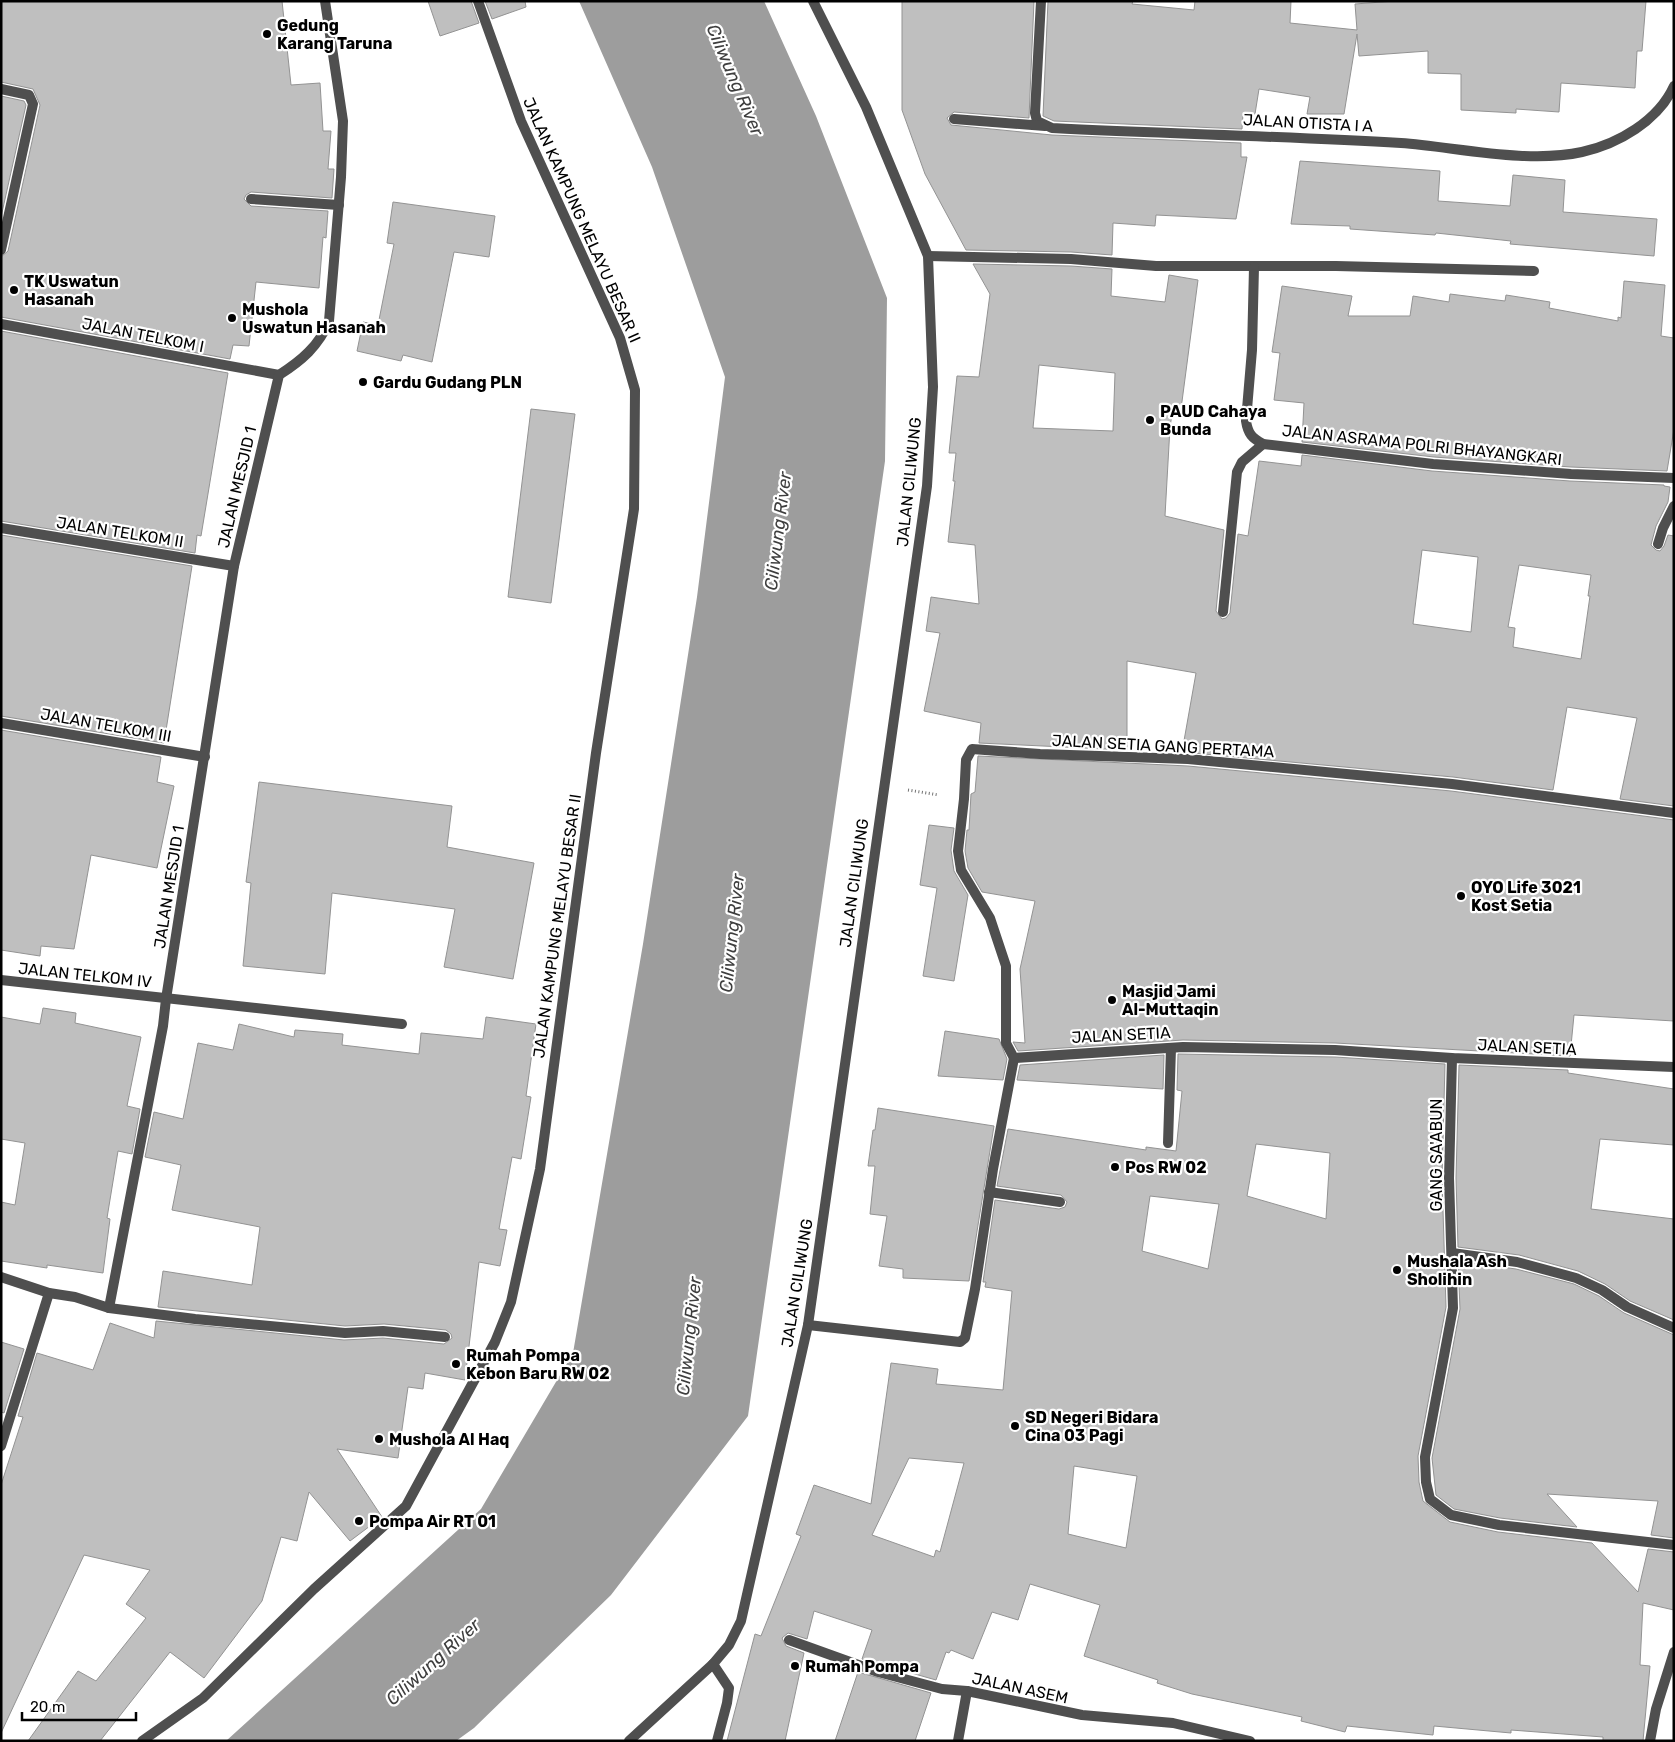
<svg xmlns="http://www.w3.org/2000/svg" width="1675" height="1742" font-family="Rubik,sans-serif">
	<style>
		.water { fill: #9d9d9d }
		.building { fill: #bfbfbf; stroke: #939393; fill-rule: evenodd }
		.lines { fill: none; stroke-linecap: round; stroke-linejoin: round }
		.path { stroke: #717171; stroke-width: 3; stroke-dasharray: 1 2.5; stroke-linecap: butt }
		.street { stroke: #4f4f4f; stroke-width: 10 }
		.poi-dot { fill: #000; stroke: #fff; stroke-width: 2 }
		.labels { text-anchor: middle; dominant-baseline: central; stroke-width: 4.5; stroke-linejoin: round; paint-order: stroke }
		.poi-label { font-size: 16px; font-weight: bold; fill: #000; stroke: #fff; text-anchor: start }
		.street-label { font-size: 16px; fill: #000; stroke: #fff }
		.water-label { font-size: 18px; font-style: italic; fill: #3e3e3e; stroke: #fff }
	</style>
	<rect width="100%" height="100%" fill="#fff"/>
	<path class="water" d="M579 1H764L816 116 887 298 885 461 748 1416 611 1595 474 1728 456 1741H226L481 1509 573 1353 643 944 697 597 725 377 652 167Z"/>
	<g class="building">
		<path d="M1 1H282L291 85 320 83 323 131H331L328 169H334L332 198 251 192 246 195 244 199 251 206 328 211 326 238 323 237 319 288 256 282 249 346 233 345 230 359 1 317V257L8 251 40 105 33 89 1 82Z"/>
		<path d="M428 1H471L479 23 440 36Z"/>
		<path d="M485 1H525L526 7 492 19Z"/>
		<path d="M902 1H1034L1029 118 954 112 947 118 951 125 1052 135 1241 143V157H1247L1236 219 1156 215 1155 226 1113 223 1112 255 1071 252 966 250 925 174 902 110Z"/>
		<path d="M1048 1H1133L1132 4 1194 10 1195 1H1291L1290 23 1357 30 1355 4 1395 1H1646L1642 51H1637L1635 88 1561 83 1559 112 1516 109V113L1461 110V74L1428 73V51L1359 56 1357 34 1344 114H1307L1310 97 1259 89 1255 114H1243L1242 129 1054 121 1043 116Z"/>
		<path d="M1 96 24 101 26 105 1 217Z"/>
		<path d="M1300 161 1440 171 1438 201 1510 206 1513 175 1565 180 1563 212 1657 219 1654 256 1510 244 1511 241 1436 233 1435 235 1350 229V226L1291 224Z"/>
		<path d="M393 202 495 216 489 257 454 252 432 362 403 355 401 361 357 351 363 322 378 325 394 244 387 243Z"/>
		<path d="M973 264 1071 266 1112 269 1111 296 1165 302 1169 275 1198 280 1181 409 1173 408 1170 427 1165 516 1224 530 1216 611 1222 619 1226 618 1230 613 1238 534 1248 536 1259 461 1301 466 1302 455 1432 471 1570 481 1664 485V486L1670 487 1668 502 1656 526 1651 545 1656 550 1660 551 1664 546 1668 535 1674 536V806L1620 799 1637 718 1567 707 1553 790 1453 777 1182 752 1196 673 1127 661V750L979 743 981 723 924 711 940 633 926 631 931 597 979 604 975 545 948 542 955 481H953L956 453H949L957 376 979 377 990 294ZM1039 365 1115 373 1113 431 1033 428ZM1422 550 1478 557 1471 632 1413 624ZM1519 565 1591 575 1588 596H1590L1581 659 1513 647 1515 628 1508 627Z"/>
		<path d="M1624 281 1665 285 1661 336 1674 338V429L1667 471 1571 467 1434 457 1302 442 1304 403 1274 400 1280 353 1272 352 1282 286 1352 296 1348 316H1410L1413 296 1449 302 1450 294 1505 301 1506 295 1550 302 1549 308 1618 321V317L1621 318Z"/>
		<path d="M1 331 228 373 201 536 197 535 195 553 1 521Z"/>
		<path d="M531 409 575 414 551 603 508 597Z"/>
		<path d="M1 535 192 566 164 743 1 716Z"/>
		<path d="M1 730 161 757 157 782 174 786 157 868 91 855 74 949 41 946 40 956 1 950Z"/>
		<path d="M978 756 1188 766 1451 791 1674 820V1021L1574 1015 1570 1056 1335 1043 1183 1040 1018 1051 1013 1042 1025 1043 1020 969 1035 901 982 892 968 868 965 851 967 830H969L971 794 975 792Z"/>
		<path d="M259 782 452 806 447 847 534 863 513 979 444 967 455 909 332 893 325 974 243 966 251 883 246 882Z"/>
		<path d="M929 825 954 828 951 850 954 871 968 895 954 981 923 976 937 888 920 885Z"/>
		<path d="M43 1008 76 1013 75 1023 141 1037 127 1106 140 1109 132 1154 118 1151 107 1218 110 1219 103 1273 47 1265V1268L1 1261V1202L15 1205 25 1143 1 1139V1017L40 1024Z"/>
		<path d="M486 1017 536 1024 526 1096 531 1097 521 1159 512 1157 499 1229 507 1230 500 1266 479 1262 465 1380 425 1373 423 1389 408 1387 398 1458 337 1449 382 1517 350 1541 309 1492 297 1541 281 1537 262 1601 204 1678 170 1652 100 1741H28L78 1671 96 1681 146 1618 126 1604 150 1570 84 1555 1 1733V1485L23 1417 18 1416 37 1353 93 1370 110 1323 154 1338 156 1321 344 1340 383 1338 444 1344 452 1338 451 1334 446 1330 384 1324 345 1326 158 1307 163 1271 252 1285 260 1227 172 1210 181 1165 145 1157 154 1112 183 1119 198 1043 233 1050 239 1024 294 1037 295 1030 343 1034 342 1045 419 1054 421 1033 483 1039Z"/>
		<path d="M945 1031 999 1039 1007 1059 1003 1080 938 1076Z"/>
		<path d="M1178 1054 1335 1057 1445 1064 1442 1178 1446 1307 1418 1456 1419 1482 1423 1501 1450 1522 1498 1532 1592 1543 1638 1592 1648 1549 1674 1552V1610L1643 1603 1640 1665 1650 1666 1643 1741H1603V1737L1511 1730V1733L1434 1726 1433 1735 1347 1726 1345 1732 1301 1721 1302 1717 1192 1694 1157 1683 1158 1680 1084 1656 1100 1605 1030 1584 1018 1620 992 1612 973 1659 951 1650 949 1653 946 1652 936 1680 862 1659 872 1630 814 1611 807 1639 788 1633 782 1638 786 1646 804 1653 785 1741H727L755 1634 761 1636 801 1536 796 1534 814 1485 871 1504 891 1363 938 1369 936 1384 1003 1390 1012 1291 985 1287 986 1282H983L995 1200 1059 1209 1065 1207 1067 1202 1061 1195 997 1186 1008 1129 1146 1150V1147L1176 1151 1182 1091 1177 1090ZM1256 1144 1330 1153 1326 1219 1247 1196ZM1150 1196 1219 1204 1208 1269 1142 1251ZM909 1458 964 1463 940 1552 936 1550 934 1557 872 1535ZM1074 1466 1137 1476 1126 1548 1068 1534Z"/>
		<path d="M1164 1055 1163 1089 1017 1080 1020 1065Z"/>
		<path d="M1459 1065 1568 1070V1073L1674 1089V1145L1600 1139 1591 1209 1674 1219V1320L1630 1301 1605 1284 1578 1271 1519 1255 1458 1247 1456 1178Z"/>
		<path d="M878 1108 994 1126 969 1281 903 1278V1269L879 1266 887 1216 870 1214 875 1166H868L873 1130H875Z"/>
		<path d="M1458 1261 1516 1269 1574 1284 1599 1296 1624 1313 1674 1335V1538L1651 1535 1658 1501 1547 1494 1577 1527 1500 1518 1454 1509 1436 1495 1432 1458 1460 1309Z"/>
		<path d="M1 1342 24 1349 4 1413 1 1412Z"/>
		<path d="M858 1672 931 1693 915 1741H835Z"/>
	</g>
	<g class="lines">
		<path class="path" d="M908 790 939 795"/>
		<g class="street">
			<path d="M1041 1 1035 113 1037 121 1052 128C1168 134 1285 136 1401 143 1456 147 1527 164 1582 152 1618 144 1658 121 1674 86"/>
			<path d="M1 89 29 95 33 104 1 250"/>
			<path d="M954 119 1045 126"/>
			<path d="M251 199 339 205"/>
			<path d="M928 256 1071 259 1156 266H1336L1534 271"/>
			<path d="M1254 267 1252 350 1246 421C1248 434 1252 438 1263 444L1433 464 1571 474 1674 478"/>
			<path d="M1 324 279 375"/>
			<path d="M1 528 234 566"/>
			<path d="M1658 544 1663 528 1674 506"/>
			<path d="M1223 612 1237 472 1242 462 1263 444"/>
			<path d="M1 723 205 757"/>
			<path d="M1 980 402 1024"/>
			<path d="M1014 1058 1006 1043V966L990 918 961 870 958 851 964 799 966 760 972 749 1040 754 1188 759 1452 784 1674 813"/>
			<path d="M1014 1058 1183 1047 1335 1050 1452 1058 1674 1067"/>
			<path d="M1452 1058 1449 1178 1453 1308 1425 1457 1426 1482 1430 1499 1451 1515 1499 1525 1674 1545"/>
			<path d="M1168 1143 1171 1048"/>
			<path d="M989 1192 1060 1202"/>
			<path d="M1452 1253 1517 1262 1576 1278 1602 1290 1627 1307 1674 1328"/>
			<path d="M1 1277 49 1293 75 1297 109 1308 195 1319 345 1333 383 1331 445 1337"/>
			<path d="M109 1308 163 1026 166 999 234 566 279 375C301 361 319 346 329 321L341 177 343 121 325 1"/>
			<path d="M808 1325 960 1342 965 1338 975 1289 993 1169 1014 1058"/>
			<path d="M1 1446 49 1293"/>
			<path d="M789 1640 878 1672 942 1689 967 1691 1082 1715 1173 1723 1250 1741"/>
			<path d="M713 1664 729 1688 727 1703 717 1741"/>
			<path d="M142 1741 203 1698 314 1589 406 1506 495 1342 511 1302 540 1169 596 753 634 509 635 390 620 338 521 121 478 1"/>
			<path d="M629 1741 713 1664 729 1645 741 1621 808 1325 927 486 933 387 928 256 866 107 813 1"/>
			<path d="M958 1741 967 1691"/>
			<path d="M1650 1741 1656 1709 1674 1652"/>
		</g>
	</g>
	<g class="poi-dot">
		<circle cx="267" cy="34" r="5"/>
		<circle cx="14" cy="290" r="5"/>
		<circle cx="232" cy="318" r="5"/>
		<circle cx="363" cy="382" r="5"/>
		<circle cx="1150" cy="420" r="5"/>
		<circle cx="1461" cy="896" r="5"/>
		<circle cx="1112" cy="1000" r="5"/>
		<circle cx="1115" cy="1167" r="5"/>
		<circle cx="1397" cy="1270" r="5"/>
		<circle cx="456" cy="1364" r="5"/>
		<circle cx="1015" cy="1426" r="5"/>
		<circle cx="379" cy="1439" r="5"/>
		<circle cx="359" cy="1521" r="5"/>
		<circle cx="795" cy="1666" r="5"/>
	</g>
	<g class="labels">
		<g class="poi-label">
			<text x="277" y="25">Gedung<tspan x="277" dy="18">Karang Taruna</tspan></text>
			<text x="24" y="281">TK Uswatun<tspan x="24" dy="18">Hasanah</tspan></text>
			<text x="242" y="309">Mushola<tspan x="242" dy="18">Uswatun Hasanah</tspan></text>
			<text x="373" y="382">Gardu Gudang PLN</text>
			<text x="1160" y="411">PAUD Cahaya<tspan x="1160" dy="18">Bunda</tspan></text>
			<text x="1471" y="887">OYO Life 3021<tspan x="1471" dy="18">Kost Setia</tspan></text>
			<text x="1122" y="991">Masjid Jami<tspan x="1122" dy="18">Al-Muttaqin</tspan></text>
			<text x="1125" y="1167">Pos RW 02</text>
			<text x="1407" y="1261">Mushala Ash<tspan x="1407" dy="18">Sholihin</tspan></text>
			<text x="466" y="1355">Rumah Pompa<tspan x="466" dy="18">Kebon Baru RW 02</tspan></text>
			<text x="1025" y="1417">SD Negeri Bidara<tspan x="1025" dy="18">Cina 03 Pagi</tspan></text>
			<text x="389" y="1439">Mushola Al Haq</text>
			<text x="369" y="1521">Pompa Air RT 01</text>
			<text x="805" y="1666">Rumah Pompa</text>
		</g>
		<g class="street-label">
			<text transform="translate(1308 123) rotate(3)">JALAN OTISTA I A</text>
			<text transform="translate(582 220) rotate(66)">JALAN KAMPUNG MELAYU BESAR II</text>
			<text transform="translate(143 335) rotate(11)">JALAN TELKOM I</text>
			<text transform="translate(1422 445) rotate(6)">JALAN ASRAMA POLRI BHAYANGKARI</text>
			<text transform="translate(909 482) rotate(-84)">JALAN CILIWUNG</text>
			<text transform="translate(237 487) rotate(-77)">JALAN MESJID 1</text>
			<text transform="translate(120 532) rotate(9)">JALAN TELKOM II</text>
			<text transform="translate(106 725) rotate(10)">JALAN TELKOM III</text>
			<text transform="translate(1163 746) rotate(3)">JALAN SETIA GANG PERTAMA</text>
			<text transform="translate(854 883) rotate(-82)">JALAN CILIWUNG</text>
			<text transform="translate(169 887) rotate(-81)">JALAN MESJID 1</text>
			<text transform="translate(557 926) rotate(-82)">JALAN KAMPUNG MELAYU BESAR II</text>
			<text transform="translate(85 975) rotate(6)">JALAN TELKOM IV</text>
			<text transform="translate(1121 1035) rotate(-3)">JALAN SETIA</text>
			<text transform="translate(1527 1047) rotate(3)">JALAN SETIA</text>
			<text transform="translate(1436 1155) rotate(-90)">GANG SA'ABUN</text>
			<text transform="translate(797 1283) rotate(-81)">JALAN CILIWUNG</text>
			<text transform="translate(1020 1688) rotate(12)">JALAN ASEM</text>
		</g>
		<g class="water-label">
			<text transform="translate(735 80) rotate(67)">Ciliwung River</text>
			<text transform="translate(778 531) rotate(-83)">Ciliwung River</text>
			<text transform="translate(732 933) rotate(-84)">Ciliwung River</text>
			<text transform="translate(689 1336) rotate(-84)">Ciliwung River</text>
			<text transform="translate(433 1662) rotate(-42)">Ciliwung River</text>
		</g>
	</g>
	<rect width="1675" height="1742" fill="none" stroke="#000000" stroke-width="5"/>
	<path d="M22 1712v8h114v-8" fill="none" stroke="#000000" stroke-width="2.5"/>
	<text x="30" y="1712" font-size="15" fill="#000000" stroke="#ffffff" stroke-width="4" paint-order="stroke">20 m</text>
</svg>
